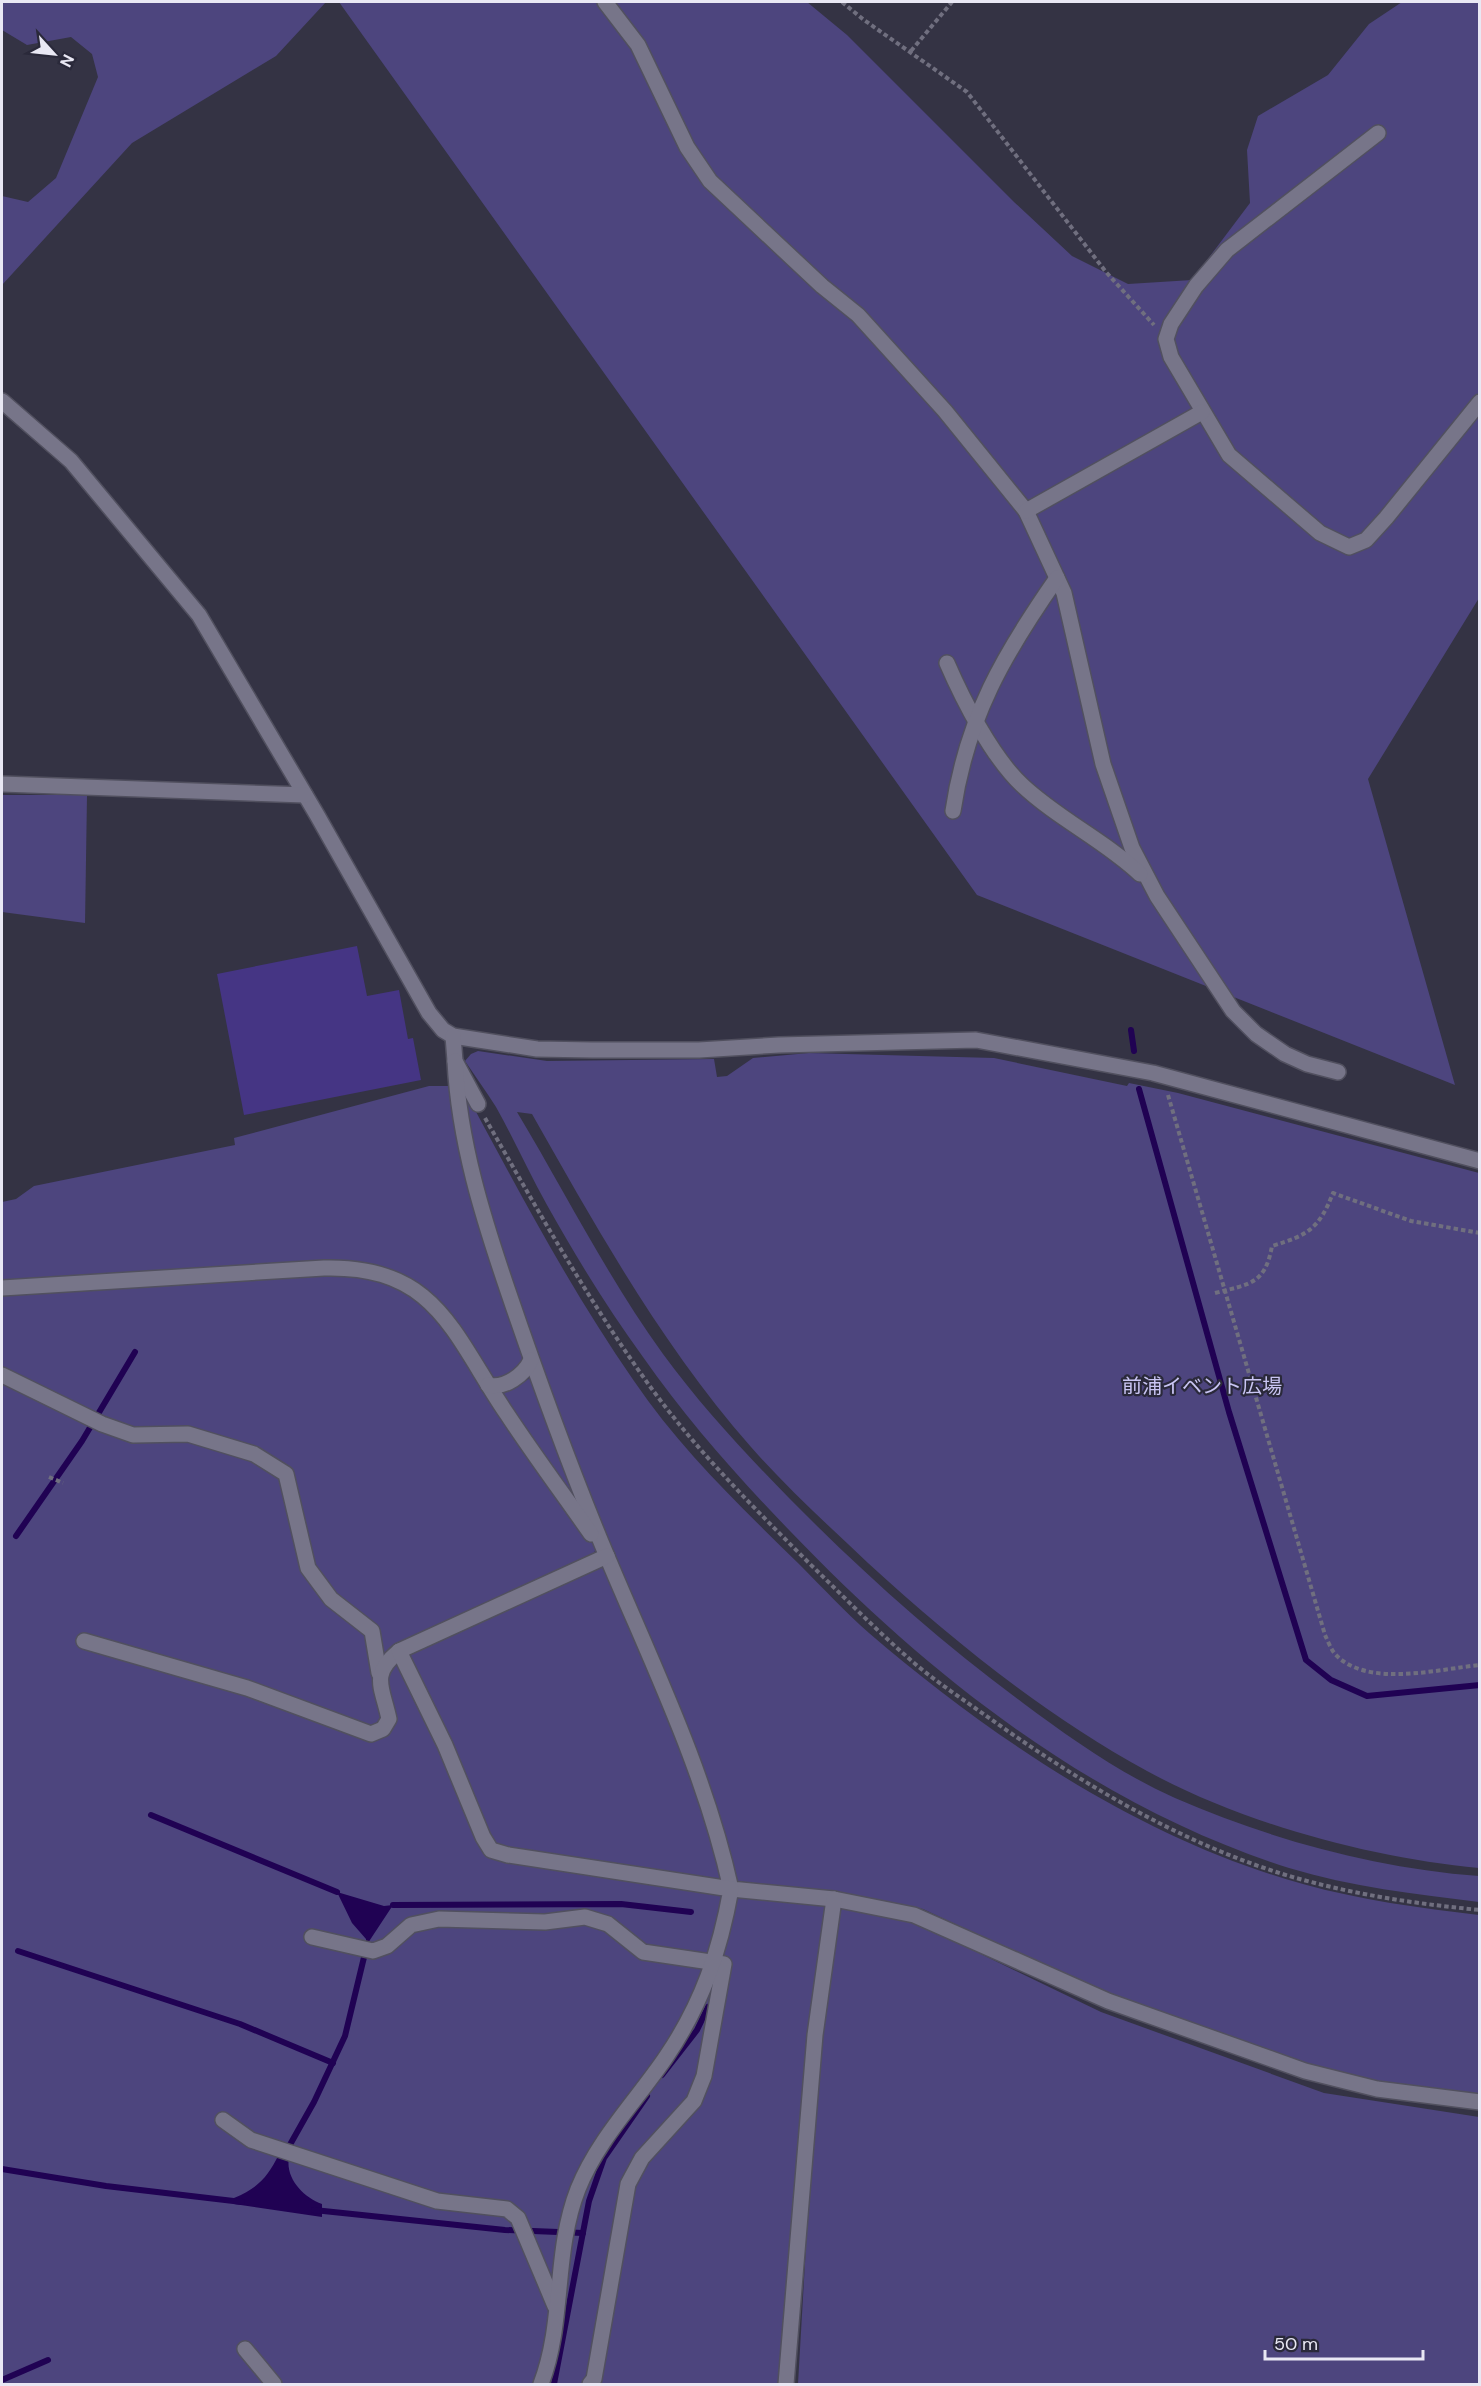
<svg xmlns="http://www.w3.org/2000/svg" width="1481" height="2386" font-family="'DM Sans','Noto Sans JP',sans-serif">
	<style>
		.green { fill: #4d457e }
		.water { fill: #200253 }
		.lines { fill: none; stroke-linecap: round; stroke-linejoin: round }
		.stream { stroke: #200253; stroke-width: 6 }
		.building { fill: #453584 }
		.minor-casing { stroke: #51505f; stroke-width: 18 }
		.path { stroke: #706f7f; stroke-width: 4; stroke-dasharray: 4.5 3; stroke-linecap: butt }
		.minor { stroke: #777589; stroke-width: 15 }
		.labels { text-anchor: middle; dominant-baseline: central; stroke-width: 4.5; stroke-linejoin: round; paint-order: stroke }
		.park-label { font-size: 20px; fill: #c9c5f3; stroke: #2a293a }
	</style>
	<rect width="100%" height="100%" fill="#343344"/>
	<g class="green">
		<path d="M2 2H326L276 56 132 143 2 285V196L28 202 56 178 98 77 92 54 71 37 27 45 2 30Z"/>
		<path d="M339 2H807L847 35 1014 202 1072 256 1128 284 1192 280 1250 203 1247 150 1258 116 1328 75 1369 24 1402 2H1479V598L1368 779 1455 1085 977 895Z"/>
		<path d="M2 795H87L85 923 2 912Z"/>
		<path d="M478 1051 547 1061 714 1059 717 1077 727 1076 753 1058 809 1053 994 1058 1127 1086 1129 1083 1178 1093 1479 1173V1868C1371 1858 1242 1823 1147 1771 1045 1715 953 1641 868 1563 829 1526 787 1488 751 1447 663 1347 597 1229 532 1114L517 1112C565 1192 608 1278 663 1354 701 1406 745 1453 790 1499 863 1573 939 1641 1023 1703 1070 1738 1121 1774 1175 1798 1272 1840 1375 1868 1479 1876V1902C1416 1894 1351 1887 1289 1868 1094 1806 930 1677 790 1531 737 1476 687 1420 643 1357 608 1309 576 1257 547 1205 529 1173 514 1139 496 1107 486 1091 475 1076 465 1061L471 1054Z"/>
		<path d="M460 1082C515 1184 568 1286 634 1381 681 1450 741 1507 800 1565 823 1588 845 1612 869 1633 994 1740 1143 1840 1303 1884 1360 1900 1420 1908 1479 1915V2097L1352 2079 1314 2070 1082 1984 923 1909 889 1902 738 1881 686 1723 569 1448 516 1300 482 1189Z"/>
		<path d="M429 1086H450L523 1357 522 1364 501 1378H489C448 1305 424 1262 332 1261L2 1282V1202L16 1199 34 1186 235 1145 234 1138Z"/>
		<path d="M350 1273 369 1276 407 1292 443 1323 597 1545 593 1556 391 1647 442 1749 486 1853 825 1905 826 1920 786 2384H2V1295Z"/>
		<path d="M530 1378 578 1501 501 1395Z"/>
		<path d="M606 1563 693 1776 723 1874 718 1881 495 1845 408 1657 409 1650Z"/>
		<path d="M843 1908 886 1915 921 1925 1101 2012 1324 2093 1479 2117V2384H798L815 2089 839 1913Z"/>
	</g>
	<g class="water">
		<path d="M337 1892 384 1906 393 1905 366 1946V1939L352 1923Z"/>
		<path d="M279 2154 289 2157C285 2178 303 2197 322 2204V2217L234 2204V2198C258 2188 268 2177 279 2154Z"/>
	</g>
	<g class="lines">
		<g class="stream">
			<path d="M1131 1030 1134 1051"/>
			<path d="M1139 1089 1229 1412 1306 1660 1331 1680 1367 1696 1480 1685"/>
			<path d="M16 1536 82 1441 135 1352"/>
			<path d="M151 1815 337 1892"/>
			<path d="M393 1905 621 1904 691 1912"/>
			<path d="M18 1951 240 2024 333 2063"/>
			<path d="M662 2075 697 2030 708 2007"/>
			<path d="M287 2150 314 2102 345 2036 366 1949"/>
			<path d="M2 2169 106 2186 242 2202"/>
			<path d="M314 2210 505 2230 583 2233"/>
			<path d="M2 2380 48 2360"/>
			<path d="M554 2384 589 2201 604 2158 647 2096"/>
		</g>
	</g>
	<path class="building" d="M357 946 367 996 399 990 408 1039 413 1038 421 1080 244 1115 217 974Z"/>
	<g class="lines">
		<g class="minor-casing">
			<g id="minor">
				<path d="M605 2 638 45 687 147 710 181 822 286 858 315 945 411 1026 511 1064 593 1103 764 1132 848 1157 896 1233 1011 1256 1034 1285 1054 1307 1064 1338 1072"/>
				<path d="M1378 133 1227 250 1196 286 1171 324 1166 339 1171 357 1229 455 1320 533 1349 547 1366 540 1386 518 1480 402"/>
				<path d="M2 401 71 461 199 615 317 815 429 1013 443 1030 453 1036 537 1049 592 1050H699L779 1045 976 1040 1153 1073 1480 1161"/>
				<path d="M1026 511 1202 412"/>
				<path d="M947 663C963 700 992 757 1022 785 1058 819 1104 840 1140 874"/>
				<path d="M2 784 305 795"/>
				<path d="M953 811C967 717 1004 654 1057 578"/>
				<path d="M453 1036 455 1061 478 1104"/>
				<path d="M455 1061C459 1142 483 1218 509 1294 539 1382 570 1468 606 1554 652 1664 705 1771 731 1889L834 1899 914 1915 1108 2001 1305 2071 1377 2089 1480 2102"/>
				<path d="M2 1288 324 1268C437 1265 453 1335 507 1414 534 1455 563 1494 591 1534"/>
				<path d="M2 1375 102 1424 133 1435 188 1434 254 1454 286 1474 308 1568 331 1599 372 1631 379 1673"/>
				<path d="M488 1385C505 1389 524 1375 531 1360"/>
				<path d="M84 1641 247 1688 371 1734 383 1729 389 1719C382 1686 370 1675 399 1651"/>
				<path d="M312 1937 373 1951 387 1946 411 1925 439 1919 545 1922 585 1917 608 1924 643 1952 724 1964 704 2076 694 2101 642 2158 628 2184 594 2379 590 2384"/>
				<path d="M223 2120 251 2140 437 2201 507 2209 518 2218 555 2306"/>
				<path d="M245 2349 274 2384"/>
				<path d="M541 2384C565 2321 553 2253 578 2189 598 2139 637 2100 666 2057 702 2004 720 1951 731 1889L508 1855 491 1850 483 1837 445 1745 399 1651 607 1556"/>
				<path d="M786 2384 815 2035 834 1899"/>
			</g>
		</g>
		<g class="path">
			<path d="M842 2 864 20 967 92 1106 272 1154 325"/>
			<path d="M911 51 952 2"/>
			<path d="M1168 1095 1325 1635C1328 1641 1331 1650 1336 1655 1368 1688 1438 1669 1480 1665"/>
			<path d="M485 1118C537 1209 588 1300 649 1385 696 1450 752 1506 809 1563 841 1594 872 1626 905 1655 929 1677 958 1696 985 1715 1079 1782 1184 1846 1296 1878 1357 1895 1417 1904 1480 1910"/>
			<path d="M1215 1293C1249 1284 1265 1285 1272 1246 1308 1235 1319 1229 1333 1193L1411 1221 1480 1233"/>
			<path d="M49 1477 63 1483"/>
		</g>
		<use href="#minor" class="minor"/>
	</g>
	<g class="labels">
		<g class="park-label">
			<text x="1202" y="1386">前浦イベント広場</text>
		</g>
	</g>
	<rect width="1481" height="2386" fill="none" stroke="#e9e8f4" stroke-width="6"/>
	<g transform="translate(54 54) rotate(117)" stroke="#2a293a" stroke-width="4.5" paint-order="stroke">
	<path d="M0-4.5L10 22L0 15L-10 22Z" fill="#e9e8f4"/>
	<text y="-9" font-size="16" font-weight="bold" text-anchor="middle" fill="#e9e8f4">N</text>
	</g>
	<path d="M1265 2350v9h158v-9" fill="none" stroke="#e9e8f4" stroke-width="3"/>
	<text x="1274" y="2350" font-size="18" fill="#e9e8f4" stroke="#2a293a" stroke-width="4.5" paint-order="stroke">50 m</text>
</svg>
